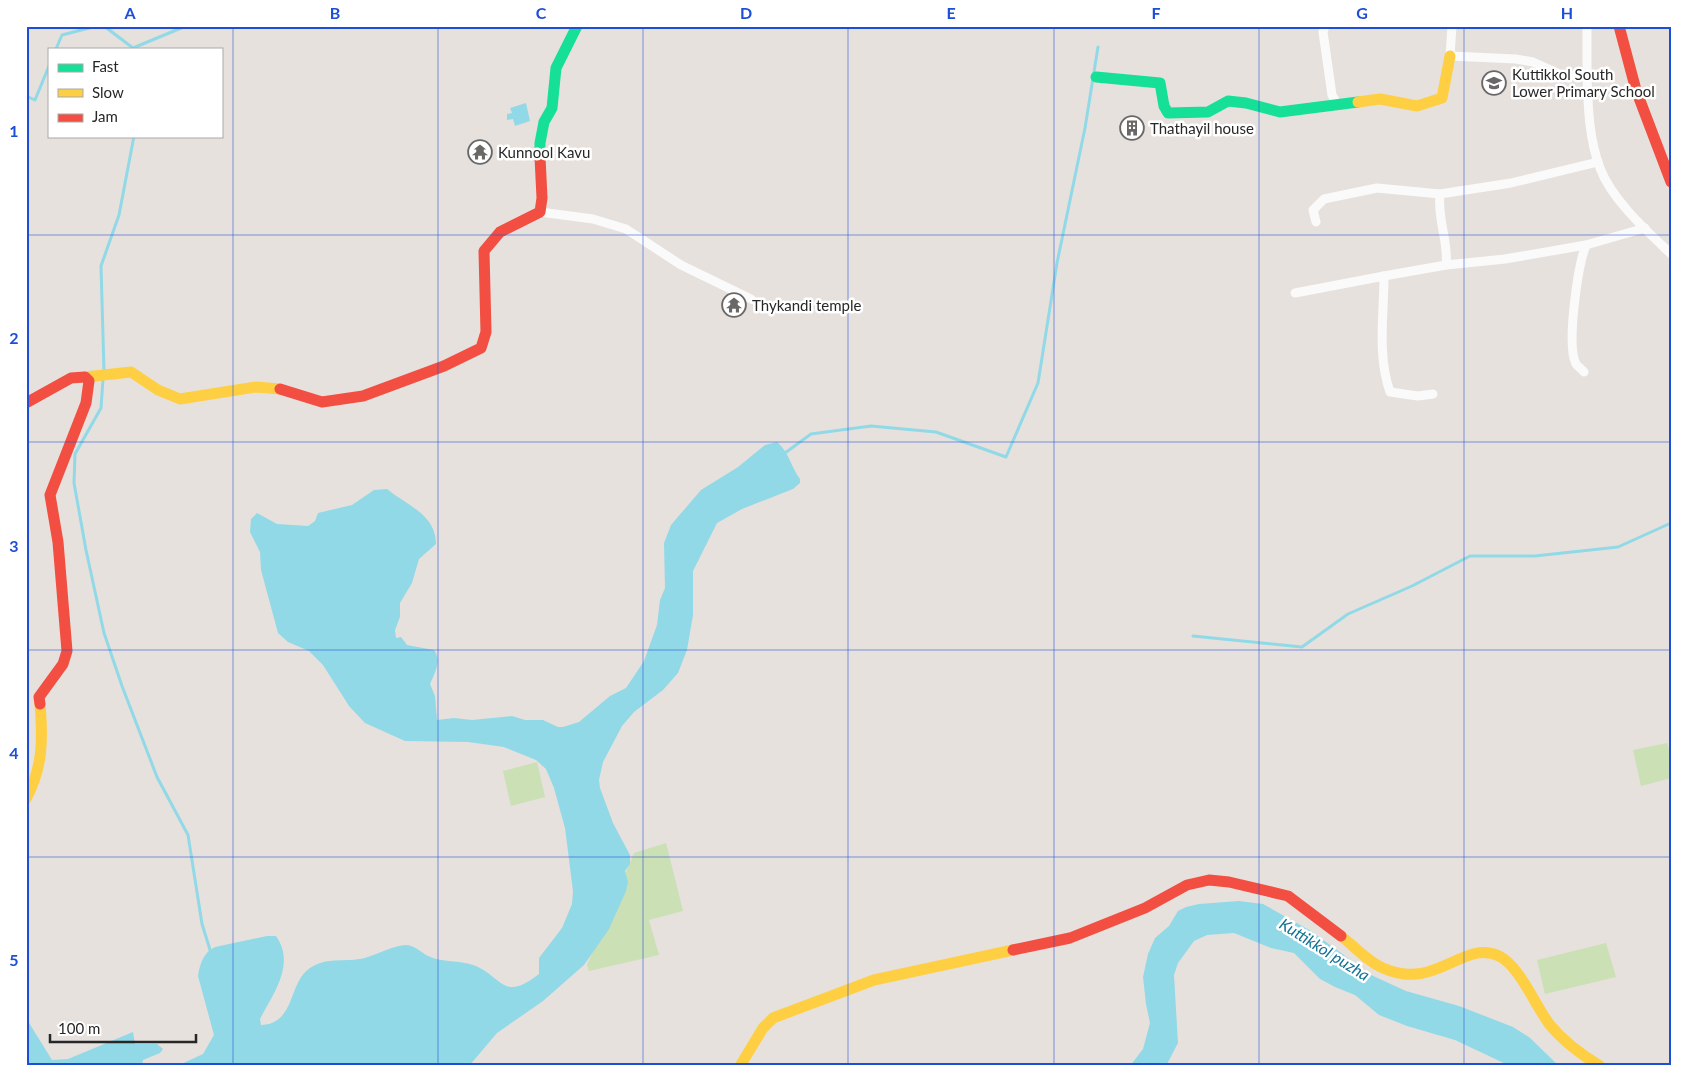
<svg xmlns="http://www.w3.org/2000/svg" width="1697" height="1092" font-family="Lato,sans-serif">
	<style>
		.green { fill: #cbe0b5 }
		.water { fill: #91d9e7 }
		.lines { fill: none; stroke-linecap: round; stroke-linejoin: round }
		.stream { stroke: #91d9e7; stroke-width: 3 }
		.street { stroke: #fbfafa; stroke-width: 9 }
		.fast { stroke: #16e098; stroke-width: 11 }
		.slow { stroke: #ffcf43; stroke-width: 11 }
		.jam { stroke: #f24e42; stroke-width: 11 }
		.grid { fill: none; stroke: #1d4ed8; stroke-width: 1; stroke-opacity: 0.55 }
		.labels { text-anchor: middle; dominant-baseline: central; stroke-width: 5; stroke-linejoin: round; paint-order: stroke }
		.poi-label { font-size: 15px; fill: #272727; stroke: #fff; text-anchor: start }
		.water-label { font-size: 16px; font-style: italic; fill: #107193; stroke: #fff }
		.neatline { fill: none; stroke: #1d4ed8; stroke-width: 2 }
		.grid-label { font-size: 16px; text-anchor: middle; font-weight: bold; fill: #1d4ed8 }
	</style>
	<rect width="100%" height="100%" fill="#e6e1dd"/>
	<g class="green">
		<path d="M1667 743 1671 756V778L1641 786 1633 750Z"/>
		<path d="M537 762 545 797 511 806 503 771Z"/>
		<path d="M666 843 683 911 649 920 659 955 589 971 587 965 634 853Z"/>
		<path d="M1606 943 1616 977 1545 994 1537 960Z"/>
	</g>
	<g class="water">
		<path d="M526 103 530 121 515 126 513 119 507 120V114L512 113 510 108Z"/>
		<path d="M777 442C789 452 791 467 800 479V483L793 489 742 509 717 523 693 571V615L687 650 678 673 663 690 634 712 622 726 603 762 599 780 600 788 613 823 630 855V864L625 871 628 882 626 891 609 929 584 965 543 1001 497 1033 469 1066H177L203 1054 214 1035 198 976C200 963 204 952 215 947L267 936H276C296 964 273 994 260 1019L261 1025C296 1024 288 982 310 968 329 956 345 963 365 958 378 954 392 946 405 945 415 945 420 952 428 956 443 963 459 960 473 965 503 976 502 1003 539 974V958L562 928 572 904 573 891 565 828 554 788 546 769 536 760 504 747 468 742 405 741 365 723 349 706 323 665 309 651 288 642 278 633 261 570 260 552 250 532 251 519 257 513 277 524 308 526 315 521 318 513 352 505 374 490 387 489C406 505 436 514 436 544L419 559 412 583 400 603V617L395 630 396 638 401 637 407 645 434 650C442 660 435 673 430 684L435 696 437 720 454 718 472 720 512 716 525 720H543L558 727H563L579 722 610 696 626 688 644 661 657 625 660 600 665 588 664 543 671 525 701 490 738 467 765 445Z"/>
		<path d="M1239 901 1263 904 1311 931 1371 975 1406 991 1459 1006 1513 1027 1529 1037 1559 1066H1510L1455 1040 1407 1026 1379 1015 1355 995 1335 987 1320 979 1294 953 1271 948 1234 933 1207 935 1194 941 1178 963 1174 975 1178 1043 1166 1066H1130L1143 1049 1150 1023 1146 1004 1143 977 1148 954 1155 938 1169 926 1178 911 1186 907 1199 904Z"/>
		<path d="M26 1018 52 1060 68 1059 133 1032 135 1044H157L163 1049 160 1053 143 1060 142 1066H26Z"/>
	</g>
	<g class="lines">
		<g class="stream">
			<path d="M104 26 133 48"/>
			<path d="M133 48 186 26"/>
			<path d="M56 49 62 35 97 26"/>
			<path d="M26 96 35 100 49 66"/>
			<path d="M104 371 101 266 119 215 134 136"/>
			<path d="M103 379 101 408 75 454 74 483 86 550 104 633 122 686 157 777 188 835 202 924 211 953"/>
			<path d="M785 453 811 434 871 426 936 432 1006 457 1038 383 1057 263 1085 128 1098 47"/>
			<path d="M1193 636 1302 647 1348 614 1412 586 1470 556H1535L1618 547 1671 523"/>
		</g>
		<g class="street">
			<path d="M1325 26 1323 32 1332 95 1338 105"/>
			<path d="M1452 26 1450 56 1516 59 1533 62 1562 75 1587 76V26"/>
			<path d="M1587 76C1588 106 1589 140 1600 168 1612 200 1647 231 1671 254"/>
			<path d="M540 212 593 219 626 229 681 265 751 299"/>
			<path d="M1316 222 1313 210 1324 199 1377 188 1440 194 1511 183 1598 162"/>
			<path d="M1446 265 1505 259 1586 245"/>
			<path d="M1295 293 1384 276"/>
			<path d="M1584 372C1582 369 1578 367 1576 364 1566 345 1578 265 1586 245L1645 228"/>
			<path d="M1433 394 1418 396 1390 392C1377 356 1384 313 1384 276L1446 265C1449 241 1437 221 1440 194"/>
		</g>
		<g class="fast">
			<path d="M1096 77 1160 83 1164 106 1168 113 1208 112 1228 101 1246 103 1280 112 1358 102"/>
			<path d="M540 157V143L544 122 552 108 556 68 577 26"/>
		</g>
		<g class="slow">
			<path d="M1358 102 1380 99 1417 106 1442 98 1450 56"/>
			<path d="M85 377 131 372 158 390 180 399 256 387 280 389"/>
			<path d="M26 799C43 767 43 739 40 704"/>
			<path d="M1341 936C1354 946 1368 962 1383 968 1436 992 1462 939 1499 956 1519 965 1536 1007 1550 1025 1564 1042 1582 1055 1600 1066"/>
			<path d="M740 1066 763 1028 773 1018 874 980 1013 950"/>
		</g>
		<g class="jam">
			<path d="M1619 26 1636 90 1671 182"/>
			<path d="M280 389 322 402 363 396 444 366 481 348 486 332 484 251 500 232 540 212 542 198 540 157"/>
			<path d="M26 403 71 378 85 377 89 381 86 403 50 495 58 542 67 651 63 664 39 697 40 704"/>
			<path d="M1013 950 1070 938 1145 908 1187 885 1209 880 1229 882 1288 896 1341 936"/>
		</g>
	</g>
	<path class="grid" d="M233 26V1066M438 26V1066M643 26V1066M848 26V1066M1054 26V1066M1259 26V1066M1464 26V1066M26 235H1671M26 442H1671M26 650H1671M26 857H1671"/>
	<defs>
		<g id="school-ring" transform="scale(1.25)"><circle r="9.5" fill="#fff" stroke="#6a6867" stroke-width="1.5"/><path d="M0-5L7-2L0 1L-7-2ZM-4 1L0 2.5L4 1V4Q0 6-4 4Z" fill="#6a6867"/></g>
		<g id="building-ring" transform="scale(1.25)"><circle r="9.5" fill="#fff" stroke="#6a6867" stroke-width="1.5"/><path d="M-4-6H4V6H1V3H-1V6H-4ZM-2.5-4.3h1.7v1.8h-1.7ZM.8-4.3h1.7v1.8H.8ZM-2.5-1h1.7V.8h-1.7ZM.8-1h1.7V.8H.8Z" fill="#6a6867"/></g>
		<g id="temple-ring" transform="scale(1.25)"><circle r="9.5" fill="#fff" stroke="#6a6867" stroke-width="1.5"/><path d="M0-6L5-2H3V0L6.5 2.5H4V6H1.5V3h-3V6H-4V2.5H-6.5L-3 0V-2H-5Z" fill="#6a6867"/></g>
	</defs>
	<g fill-rule="evenodd">
		<use href="#school-ring" x="1494" y="83"/>
		<use href="#building-ring" x="1132" y="128"/>
		<use href="#temple-ring" x="480" y="152"/>
		<use href="#temple-ring" x="734" y="305"/>
	</g>
	<g class="labels">
		<g class="poi-label">
			<text x="1512" y="74">Kuttikkol South<tspan x="1512" dy="17">Lower Primary School</tspan></text>
			<text x="1150" y="128">Thathayil house</text>
			<text x="498" y="152">Kunnool Kavu</text>
			<text x="752" y="305">Thykandi temple</text>
		</g>
		<g class="water-label">
			<text transform="translate(1325 949) rotate(32)">Kuttikkol puzha</text>
		</g>
	</g>
	<rect width="1697" height="1092" fill="none" stroke="#ffffff" stroke-width="55"/>
	<rect x="48" y="48" width="175" height="90" fill="#ffffff" stroke="#a9a9a9"/>
	<rect x="58" y="64" width="25" height="8" fill="#16e098" stroke="#a9a9a9"/>
	<text x="92" y="72" font-size="15" fill="#272727">Fast</text>
	<rect x="58" y="89" width="25" height="8" fill="#ffcf43" stroke="#a9a9a9"/>
	<text x="92" y="98" font-size="15" fill="#272727">Slow</text>
	<rect x="58" y="114" width="25" height="8" fill="#f24e42" stroke="#a9a9a9"/>
	<text x="92" y="122" font-size="15" fill="#272727">Jam</text>
	<path d="M50 1034v8h146v-8" fill="none" stroke="#272727" stroke-width="2.5"/>
	<text x="58" y="1034" font-size="15" fill="#272727" stroke="#ffffff" stroke-width="4" paint-order="stroke">100 m</text>
	<rect x="28" y="28" width="1642" height="1036" class="neatline"/>
	<g class="grid-label">
		<text x="130" y="19">A</text>
		<text x="335" y="19">B</text>
		<text x="541" y="19">C</text>
		<text x="746" y="19">D</text>
		<text x="951" y="19">E</text>
		<text x="1156" y="19">F</text>
		<text x="1362" y="19">G</text>
		<text x="1567" y="19">H</text>
		<text x="14" y="137">1</text>
		<text x="14" y="344">2</text>
		<text x="14" y="552">3</text>
		<text x="14" y="759">4</text>
		<text x="14" y="966">5</text>
	</g>
</svg>
